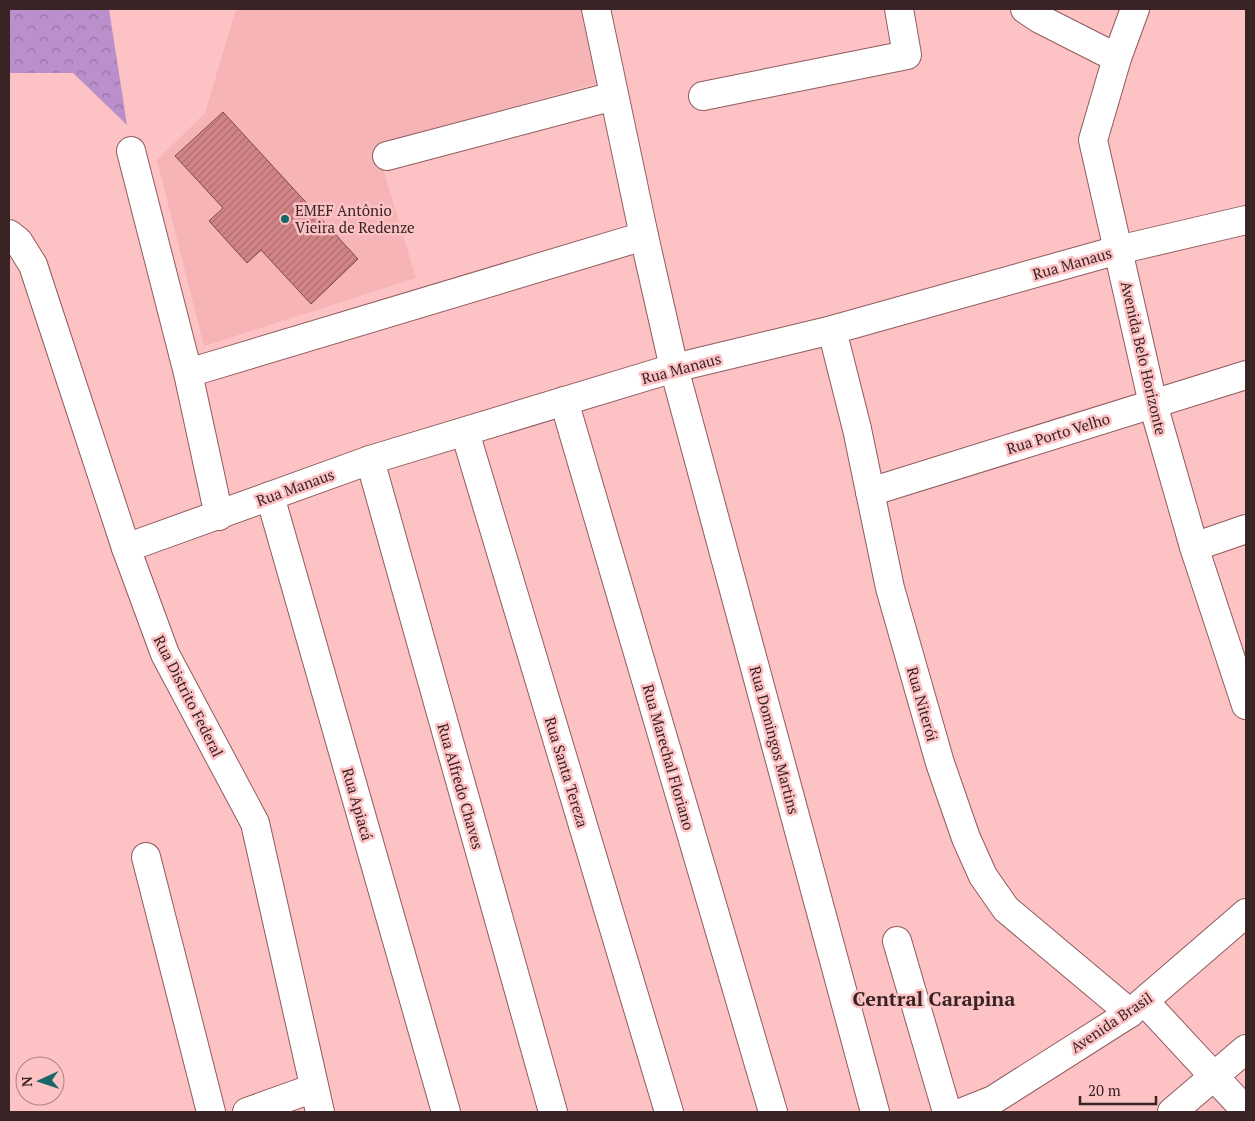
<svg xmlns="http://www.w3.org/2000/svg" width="1255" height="1121" font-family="'PT Serif',serif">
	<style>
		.built { fill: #f6b4b6 }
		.forest { fill: url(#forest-crowns) }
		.building { fill: url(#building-hatch); stroke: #7c4a4d }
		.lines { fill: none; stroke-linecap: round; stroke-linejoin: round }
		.minor-casing { stroke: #8f5b5e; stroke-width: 30 }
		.minor { stroke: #fff; stroke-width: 28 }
		.poi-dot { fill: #186768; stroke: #fdc2c4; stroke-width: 2 }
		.labels { text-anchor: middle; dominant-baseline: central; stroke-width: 5; stroke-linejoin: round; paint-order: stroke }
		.poi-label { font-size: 15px; fill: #392324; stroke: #fdc2c4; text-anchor: start }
		.street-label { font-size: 15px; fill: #392324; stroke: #fdc2c4 }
		.district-label { font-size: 20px; font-weight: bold; fill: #392324; stroke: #fdc2c4 }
	</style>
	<defs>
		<pattern id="forest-crowns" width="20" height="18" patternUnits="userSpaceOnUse" patternTransform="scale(1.25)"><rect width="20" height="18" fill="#ba8fcb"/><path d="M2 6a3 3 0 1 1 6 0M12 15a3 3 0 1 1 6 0" fill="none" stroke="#9874a5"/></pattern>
		<pattern id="building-hatch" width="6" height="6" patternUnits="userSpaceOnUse" patternTransform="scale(1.25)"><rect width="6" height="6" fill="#d38488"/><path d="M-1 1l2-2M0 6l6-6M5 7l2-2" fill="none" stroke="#ac6c6f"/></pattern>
	</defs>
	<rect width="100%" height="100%" fill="#fdc2c4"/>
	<path class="built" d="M236 9H586L600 82 376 146 416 278 204 346 157 160 205 113Z"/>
	<path class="forest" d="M9 9H109L127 125 73 73H9Z"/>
	<path class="building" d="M223 112 358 259 311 304 261 250 247 263 209 221 223 208 175 156Z"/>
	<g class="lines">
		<g class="minor-casing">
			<g id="minor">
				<path d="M596 9 644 236 674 368 875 1112"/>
				<path d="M1025 9 1040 19 1117 58"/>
				<path d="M1135 9 1117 58 1093 140 1153 404 1194 547 1246 705"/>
				<path d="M703 96 907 55 899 9"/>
				<path d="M131 151 188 373 219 516"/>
				<path d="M387 156 614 96"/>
				<path d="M9 234 18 241 33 265 126 548 165 654 255 823 320 1112"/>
				<path d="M832 330 857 429 890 588 940 763 966 838 983 876 1006 909 1130 1013"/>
				<path d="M188 373 644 236"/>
				<path d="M564 401 773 1112"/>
				<path d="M465 432 669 1112"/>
				<path d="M370 460 553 1112"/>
				<path d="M870 492 1246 375"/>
				<path d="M270 496 446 1112"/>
				<path d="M1194 547 1246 529"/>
				<path d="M126 548 370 460 674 368 832 330 1118 250 1246 220"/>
				<path d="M146 857 211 1112"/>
				<path d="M897 941 947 1112"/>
				<path d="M1145 1002 1246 1111"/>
				<path d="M247 1112 314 1088"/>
				<path d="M963 1112 993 1100 1130 1013 1246 913"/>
				<path d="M1172 1112 1246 1049"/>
			</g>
		</g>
		<use href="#minor" class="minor"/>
	</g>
	<circle class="poi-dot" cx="285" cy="219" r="5"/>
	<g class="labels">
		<g class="poi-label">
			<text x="295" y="210">EMEF Antônio<tspan x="295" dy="17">Vieira de Redenze</tspan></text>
		</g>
		<g class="street-label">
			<text transform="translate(1072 263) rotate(-16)">Rua Manaus</text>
			<text transform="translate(1144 358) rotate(77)">Avenida Belo Horizonte</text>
			<text transform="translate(681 368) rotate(-15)">Rua Manaus</text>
			<text transform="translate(1058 433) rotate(-17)">Rua Porto Velho</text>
			<text transform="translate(295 487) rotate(-20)">Rua Manaus</text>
			<text transform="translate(189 696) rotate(63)">Rua Distrito Federal</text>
			<text transform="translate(923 704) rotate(74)">Rua Niterói</text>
			<text transform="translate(775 740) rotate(75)">Rua Domingos Martins</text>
			<text transform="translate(669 757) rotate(74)">Rua Marechal Floriano</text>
			<text transform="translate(567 772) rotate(73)">Rua Santa Tereza</text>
			<text transform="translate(461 786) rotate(74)">Rua Alfredo Chaves</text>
			<text transform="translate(358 804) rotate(74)">Rua Apiacá</text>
			<text transform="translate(1111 1022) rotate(-34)">Avenida Brasil</text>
		</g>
		<g class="district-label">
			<text x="934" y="998">Central Carapina</text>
		</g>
	</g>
	<rect width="1255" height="1121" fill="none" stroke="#392324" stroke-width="20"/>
	<g transform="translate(40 1081) rotate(267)"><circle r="24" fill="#fdc2c4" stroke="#af8284"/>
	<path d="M0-4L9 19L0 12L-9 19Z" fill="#186768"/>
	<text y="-8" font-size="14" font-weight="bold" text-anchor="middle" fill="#392324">N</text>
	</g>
	<path d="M1080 1096v8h76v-8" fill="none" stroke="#392324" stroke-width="2.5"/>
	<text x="1088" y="1096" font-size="15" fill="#392324" stroke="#fdc2c4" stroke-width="4" paint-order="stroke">20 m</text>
</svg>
